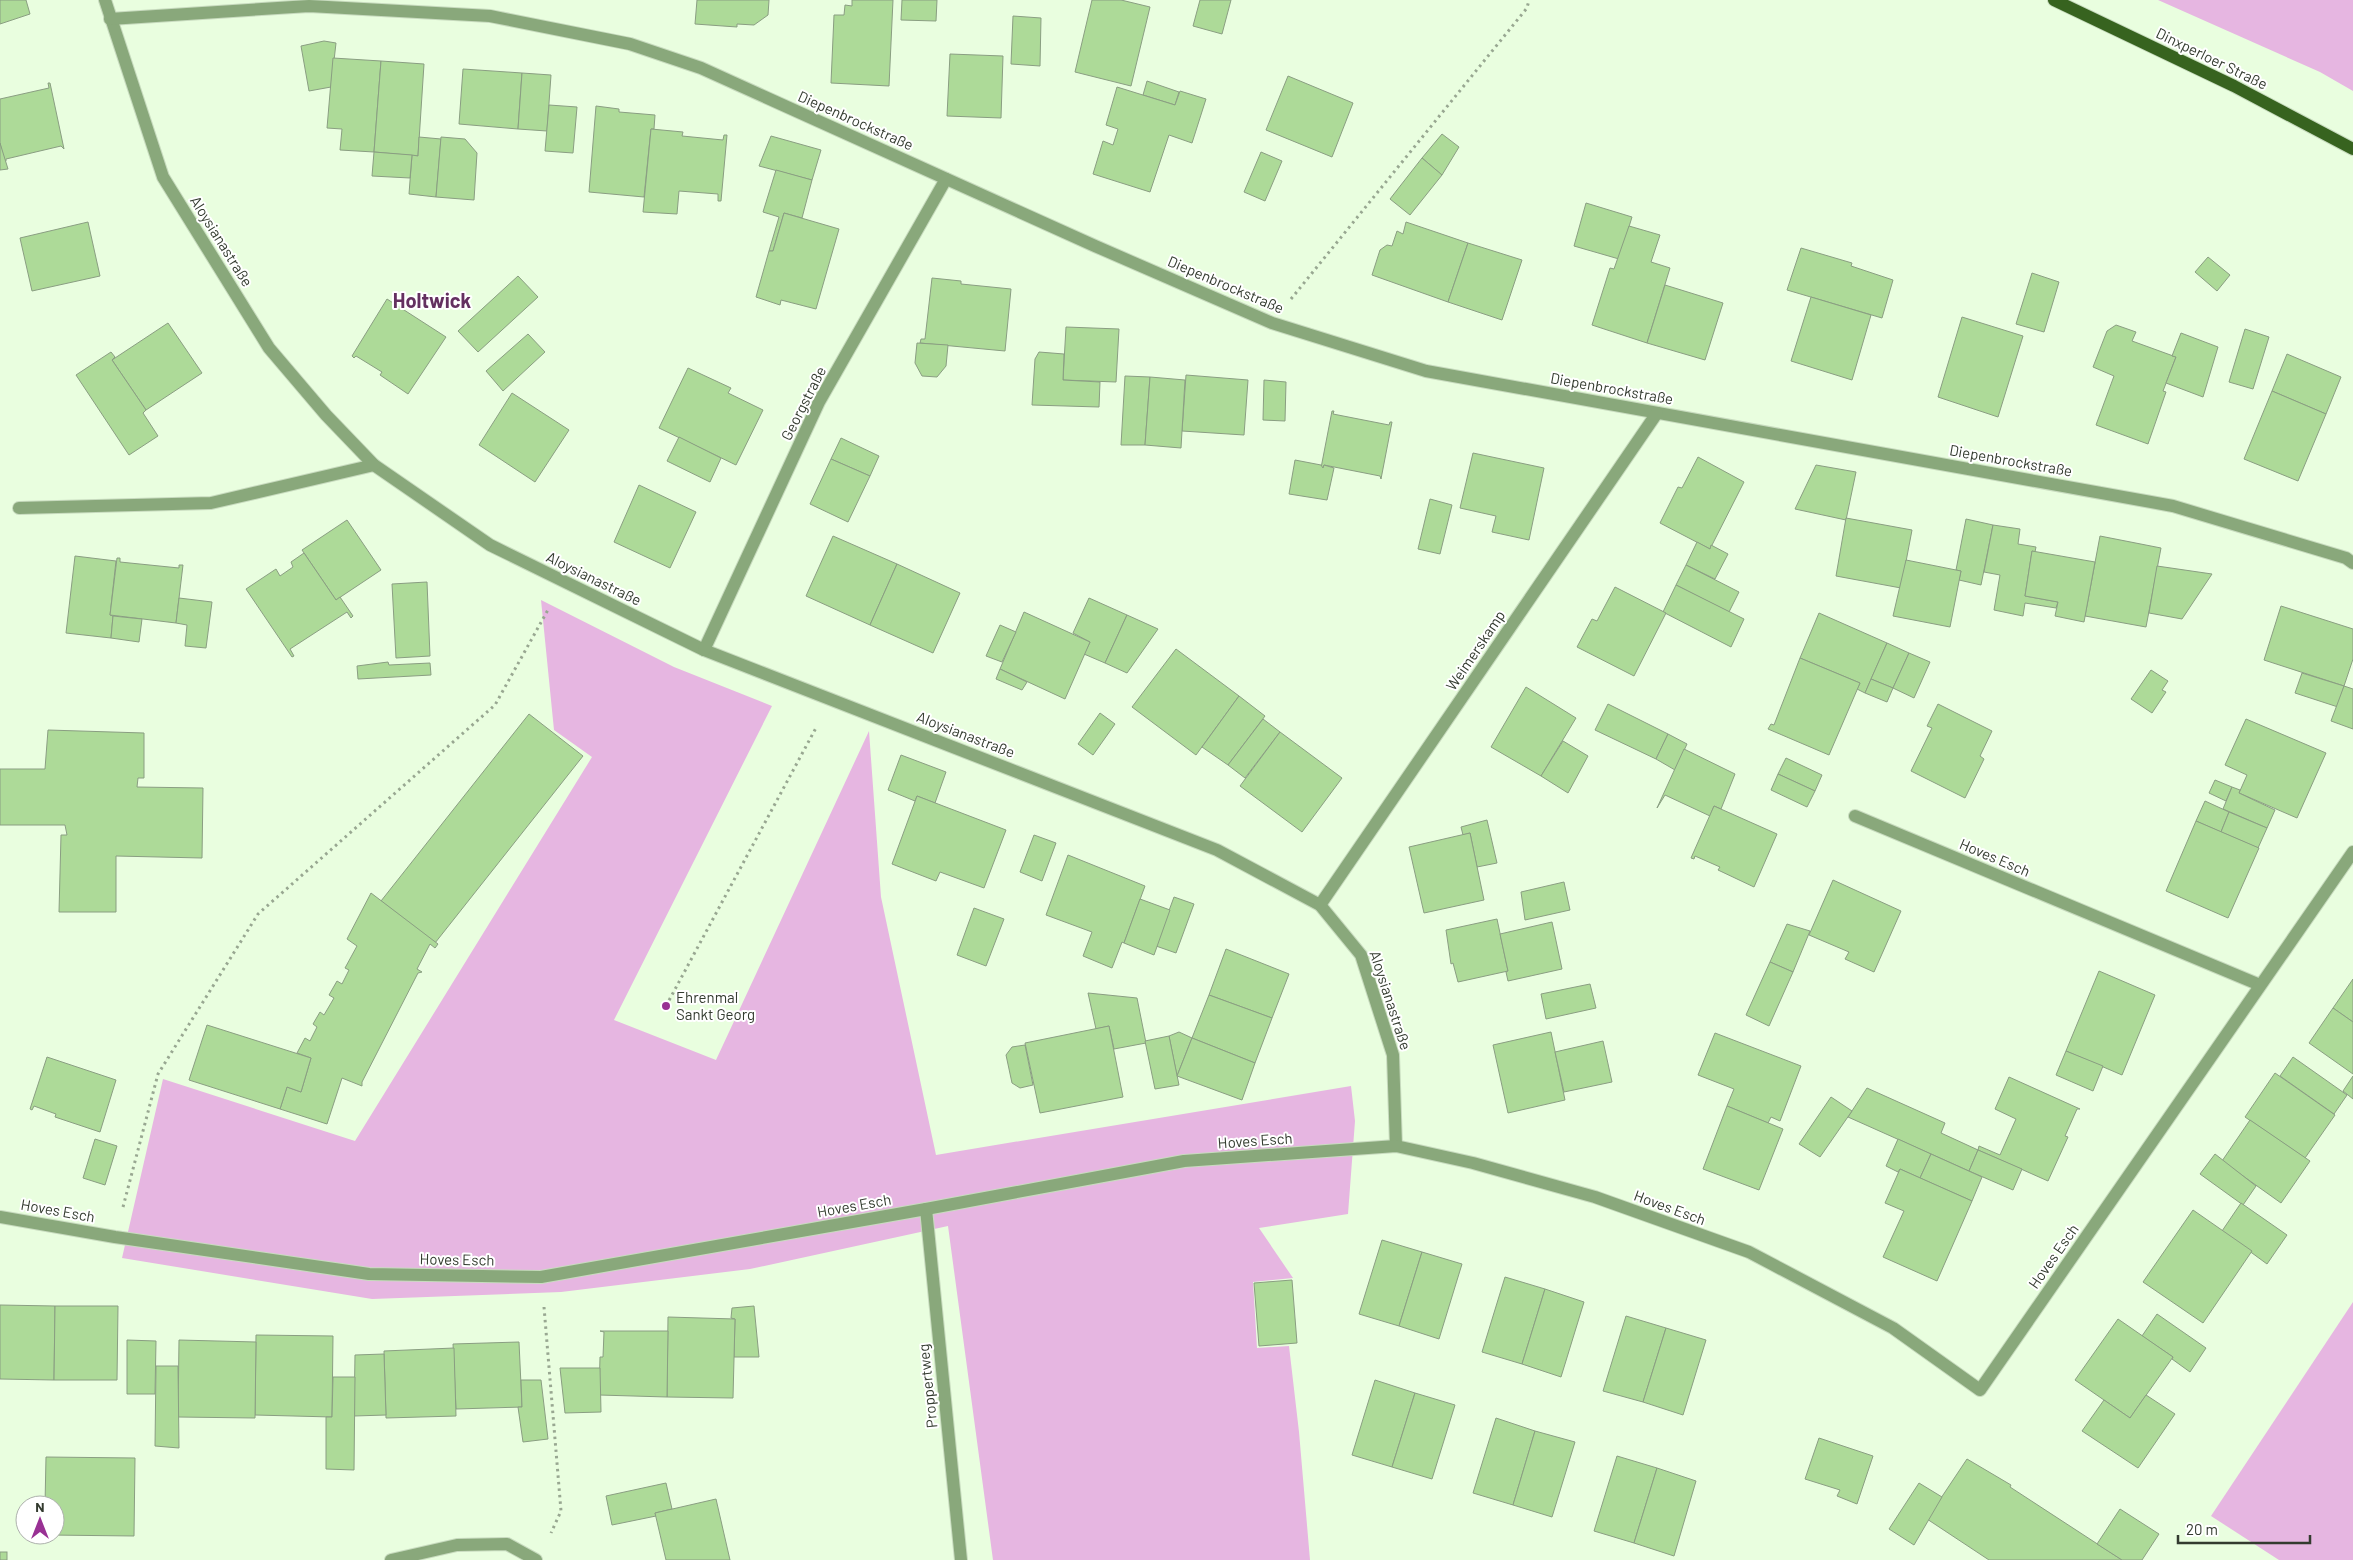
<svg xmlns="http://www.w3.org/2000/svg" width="2353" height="1560" font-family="Barlow,sans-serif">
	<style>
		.green { fill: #e6b6e1 }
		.building { fill: #adda98; stroke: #8a9e82 }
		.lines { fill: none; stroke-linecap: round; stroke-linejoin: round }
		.minor-casing { stroke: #c8dbbf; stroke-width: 14 }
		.major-casing { stroke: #c8dbbf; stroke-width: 14 }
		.path { stroke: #98a791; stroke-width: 3; stroke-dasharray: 2.5 4; stroke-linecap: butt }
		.minor { stroke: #89a87b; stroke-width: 12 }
		.major { stroke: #37631f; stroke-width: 12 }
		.poi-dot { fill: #993194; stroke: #fff; stroke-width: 2 }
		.labels { text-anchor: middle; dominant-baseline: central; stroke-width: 4; stroke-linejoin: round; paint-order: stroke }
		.street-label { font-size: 15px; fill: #333b2f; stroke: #fff }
		.poi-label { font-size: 15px; fill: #333b2f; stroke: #fff; text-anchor: start }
		.district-label { font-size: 20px; font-weight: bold; fill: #643060; stroke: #fff }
	</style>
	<rect width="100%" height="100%" fill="#e9fedf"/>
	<g class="green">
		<path d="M2158 0H2353V91L2320 72Z"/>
		<path d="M541 600 674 667 772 706 614 1020 716 1060 869 731 881 897 936 1155 1351 1086 1355 1121 1348 1214 1259 1228 1293 1278 1253 1282 1257 1348 1289 1346 1299 1432 1310 1560H993L948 1226 750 1269 561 1292 372 1299 122 1258 163 1079 355 1141 592 757 554 730Z"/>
		<path d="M2353 1302V1560H2279L2211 1516Z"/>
	</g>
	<g class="building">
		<path d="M0 0H26L30 14 0 24Z"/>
		<path d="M697 0H769L768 15 754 25 737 24V27L695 24Z"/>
		<path d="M852 0H893L889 86 831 83 834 15H844L845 5 852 6Z"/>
		<path d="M902 0H937L936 21 901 20Z"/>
		<path d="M1092 0H1121L1150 7 1131 86 1075 72Z"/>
		<path d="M1200 0H1231L1222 34 1193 26Z"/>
		<path d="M1013 16 1041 18 1040 66 1011 64Z"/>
		<path d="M324 41 336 43 331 87 309 91 301 46Z"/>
		<path d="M950 54 1003 56 1001 118 947 116Z"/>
		<path d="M333 58 381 61 374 152 340 150 342 129 327 128Z"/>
		<path d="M381 61 424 64 418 156 374 152Z"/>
		<path d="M463 69 522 73 518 129 459 124Z"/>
		<path d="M522 73 551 75 547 131 518 129Z"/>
		<path d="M1288 76 1353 103 1332 157 1266 130Z"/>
		<path d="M1147 81 1179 92 1175 105 1143 95Z"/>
		<path d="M48 83H50L64 149 61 146 6 159V161L4 162 0 143V99L49 88Z"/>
		<path d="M1117 87 1175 105 1180 91 1206 99 1192 143 1169 135 1150 192 1093 174 1103 141 1113 145 1118 129 1106 125Z"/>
		<path d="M549 105 577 107 573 153 545 151Z"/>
		<path d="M596 106 619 109V112L655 115 654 129H651L644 197 589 192Z"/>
		<path d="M651 129 683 132 682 136 723 140 724 135H727L721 201H718V194L679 191 677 214 643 212Z"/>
		<path d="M1442 134 1459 147 1442 175 1422 158Z"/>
		<path d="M771 136 821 150 812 180 759 166Z"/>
		<path d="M419 137 441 139 436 197 409 194 412 155 418 156Z"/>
		<path d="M441 137 465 139 477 153 474 200 436 197Z"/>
		<path d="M0 143 8 169 0 170Z"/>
		<path d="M374 152 412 155 410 178 372 176Z"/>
		<path d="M1261 152 1282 161 1265 201 1244 192Z"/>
		<path d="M1422 158 1442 175 1410 215 1390 199Z"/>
		<path d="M776 170 812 180 802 218 784 213 773 251H769L779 217 763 212Z"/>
		<path d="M1586 203 1632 217 1619 259 1574 246Z"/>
		<path d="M784 213 839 229 816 309 781 300 780 305 756 297 769 251H773Z"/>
		<path d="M88 222 100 276 32 291 20 238Z"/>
		<path d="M1406 222 1468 243 1448 302 1372 275 1380 250 1387 245 1392 246 1397 231 1403 234Z"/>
		<path d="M1629 226 1660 235 1651 262 1670 268 1647 343 1592 325 1610 268 1614 269Z"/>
		<path d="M1468 243 1522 260 1502 320 1448 302Z"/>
		<path d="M1801 248 1852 263 1851 266 1893 280 1882 318 1787 290Z"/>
		<path d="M2208 257 2230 275 2217 291 2195 272Z"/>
		<path d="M2032 273 2059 282 2044 332 2016 324Z"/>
		<path d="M518 276 538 297 478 352 458 331Z"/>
		<path d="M932 278 961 281V284L1011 289 1005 351 920 343 921 339H925Z"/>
		<path d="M1665 285 1723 303 1705 360 1647 343Z"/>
		<path d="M1811 297 1871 315 1852 380 1791 361Z"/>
		<path d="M387 299 446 337 408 394 380 375 382 372 356 356 354 358 352 356Z"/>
		<path d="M1962 317 2023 336 1998 417 1938 397Z"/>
		<path d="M168 323 202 373 146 410 112 360Z"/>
		<path d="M2116 325 2136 332 2132 341 2176 357 2163 391 2166 392 2148 444 2096 425 2114 376 2093 367 2107 331Z"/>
		<path d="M1066 327 1119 329 1116 382 1063 380Z"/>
		<path d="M2245 329 2269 337 2253 389 2229 382Z"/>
		<path d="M2181 333 2218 347 2203 397 2166 383 2176 357 2172 356Z"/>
		<path d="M528 334 545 352 503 391 486 371Z"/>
		<path d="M917 343 948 345 946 366 937 377 922 376 915 363Z"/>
		<path d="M111 352 115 357 112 360 146 410 143 413 158 436 129 455 76 375Z"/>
		<path d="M1039 352 1064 354 1063 380 1100 382 1099 407 1032 405 1035 359Z"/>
		<path d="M2287 354 2341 377 2326 414 2272 391Z"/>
		<path d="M688 368 731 388 728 393 763 410 736 465 659 428Z"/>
		<path d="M1186 375 1248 380 1244 435 1182 431Z"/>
		<path d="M1125 376 1150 377 1145 445H1121Z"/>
		<path d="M1150 377 1185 380 1181 448 1145 445Z"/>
		<path d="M1264 380 1286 382 1285 421 1263 420Z"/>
		<path d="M2272 391 2326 414 2298 481 2244 459Z"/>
		<path d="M512 393 569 430 535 482 479 445Z"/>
		<path d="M1332 411H1334L1333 414 1389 425 1390 422H1392L1381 479 1380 476 1324 465 1323 468H1321Z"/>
		<path d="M679 437 721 458 710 482 667 461Z"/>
		<path d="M841 438 879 456 870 476 831 459Z"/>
		<path d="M1473 453 1544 468 1529 540 1492 532 1496 516 1460 508Z"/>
		<path d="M1698 457 1744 482 1710 549 1660 523 1678 487 1682 488Z"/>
		<path d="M831 459 870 476 848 522 810 504Z"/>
		<path d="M1295 460 1321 465 1323 468 1324 465 1334 468 1327 500 1289 494Z"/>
		<path d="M1816 465 1856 472 1846 520 1795 509Z"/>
		<path d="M639 485 696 512 670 568 614 542Z"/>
		<path d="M1430 499 1452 505 1440 554 1418 549Z"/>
		<path d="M1846 518 1912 530 1901 588 1836 576Z"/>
		<path d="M1966 519 1993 525 1981 585 1959 580 1961 571 1956 570Z"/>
		<path d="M347 520 381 570 336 600 302 550Z"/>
		<path d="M1993 525 2020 529 2018 544 2036 547 2035 552 2032 551 2025 596 2058 602 2056 608 2025 603 2023 616 1994 610 2000 575 1984 572Z"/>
		<path d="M833 536 897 564 870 625 806 596Z"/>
		<path d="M2100 536 2161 548 2146 627 2085 616Z"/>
		<path d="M1697 542 1710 549 1711 545 1728 554 1715 579 1686 565Z"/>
		<path d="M2032 551 2095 562 2084 622 2055 616 2058 602 2025 596Z"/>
		<path d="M304 553 336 600 340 597 353 616 351 618 347 612 290 649 294 656 292 657 246 589 276 569 280 576 293 567 291 562Z"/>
		<path d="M75 556 116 561 110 615 113 616 111 638 66 633Z"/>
		<path d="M117 558H120V562L179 568V565H183L176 623 110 615Z"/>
		<path d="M1906 560 1961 571 1950 627 1893 616Z"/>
		<path d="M897 564 960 593 933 653 870 625Z"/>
		<path d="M1686 565 1739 592 1729 612 1676 585Z"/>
		<path d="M2157 566 2212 574 2182 619 2149 613Z"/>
		<path d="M427 582 430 656 396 658 392 584Z"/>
		<path d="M1676 585 1744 619 1731 647 1663 612Z"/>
		<path d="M1615 587 1666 613 1634 676 1577 647 1592 619 1597 621Z"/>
		<path d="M179 598 212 602 206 648 185 646 187 625 176 623Z"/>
		<path d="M1089 598 1127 615 1105 663 1084 654 1090 642 1073 633Z"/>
		<path d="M2281 606 2353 629V659L2344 686 2264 660Z"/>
		<path d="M1024 612 1090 642 1065 699 1000 669Z"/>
		<path d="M1819 613 1887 643 1865 693 1857 689 1860 683 1800 658Z"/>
		<path d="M1127 615 1158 629 1127 673 1105 663Z"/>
		<path d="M113 616 142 619 139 642 111 638Z"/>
		<path d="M1000 625 1016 632 1002 662 986 656Z"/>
		<path d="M1887 643 1909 653 1893 688 1871 679Z"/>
		<path d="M1176 649 1239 696 1196 755 1132 707Z"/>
		<path d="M1909 653 1930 662 1914 698 1893 688Z"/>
		<path d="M1800 658 1860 683 1829 755 1768 729 1771 724 1774 725Z"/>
		<path d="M388 662 389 665 430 663 431 675 358 679 357 666Z"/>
		<path d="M1000 669 1027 682 1022 690 996 679Z"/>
		<path d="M2151 670 2168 681 2162 690 2166 692 2152 713 2131 699Z"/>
		<path d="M2302 673 2344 686 2338 707 2295 693Z"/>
		<path d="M1871 679 1893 688 1887 702 1865 693Z"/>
		<path d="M2344 686 2353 689V729L2331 721Z"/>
		<path d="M1526 687 1576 718 1541 776 1491 747Z"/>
		<path d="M1239 696 1265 716 1228 765 1202 747Z"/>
		<path d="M1608 704 1668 734 1656 759 1595 730Z"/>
		<path d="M1938 704 1992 731 1980 756 1984 759 1965 798 1911 771 1932 728 1927 726Z"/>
		<path d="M1100 713 1115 724 1093 755 1078 744Z"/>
		<path d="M529 714 583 756 435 943 381 901Z"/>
		<path d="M1263 719 1280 732 1245 778 1228 765Z"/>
		<path d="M2246 719 2326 753 2297 818 2239 793 2247 775 2225 765Z"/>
		<path d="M48 730 144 733V778H138L137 787 203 788 202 858 116 856V912H59L61 835H67L65 825H0V769H45Z"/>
		<path d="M1280 732 1342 778 1302 832 1240 786Z"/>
		<path d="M1668 734 1687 744 1675 770 1656 759Z"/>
		<path d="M1563 741 1588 756 1568 793 1541 776Z"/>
		<path d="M1684 749 1735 774 1721 809 1714 806 1710 816 1665 795 1657 808Z"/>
		<path d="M901 755 946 772 935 803 917 796 915 801 888 790Z"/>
		<path d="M1786 758 1822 775 1815 791 1778 774Z"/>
		<path d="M1778 774 1815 791 1807 807 1771 790Z"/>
		<path d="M2215 780 2232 787 2226 801 2209 793Z"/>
		<path d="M2232 787 2240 790 2239 793 2275 810 2267 828 2223 809Z"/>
		<path d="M917 796 1006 830 984 888 940 872 936 881 892 864Z"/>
		<path d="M2205 801 2229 812 2221 832 2196 821Z"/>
		<path d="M1714 806 1777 834 1754 887 1718 870 1720 867 1695 856 1694 859 1691 858Z"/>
		<path d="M2229 812 2267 828 2258 848 2221 832Z"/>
		<path d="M1487 820 1497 863 1477 867 1470 833 1463 835 1461 827Z"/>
		<path d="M2196 821 2259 848 2228 918 2166 891Z"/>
		<path d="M1470 833 1484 900 1424 913 1409 847Z"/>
		<path d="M1034 835 1056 843 1042 881 1020 872Z"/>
		<path d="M1068 855 1145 886 1124 943 1122 942 1112 968 1083 956 1092 932 1046 915Z"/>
		<path d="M1833 880 1901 911 1874 972 1845 959 1849 952 1809 935Z"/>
		<path d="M1564 882 1570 910 1525 920 1521 892Z"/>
		<path d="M371 893 438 944 435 948 430 944 417 969 422 972 418 973 362 1082V1086L342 1078 327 1124 280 1109 287 1087 301 1092 311 1058 297 1053 305 1038 310 1041 317 1027 313 1024 320 1012 324 1015 334 998 329 995 337 981 342 984 349 970 345 968 357 946 347 939Z"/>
		<path d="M1174 897 1194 904 1176 953 1156 946Z"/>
		<path d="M1140 899 1170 910 1154 955 1124 943Z"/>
		<path d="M974 908 1004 919 986 966 957 955Z"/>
		<path d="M1497 919 1508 971 1458 982 1453 963 1451 964 1446 930Z"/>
		<path d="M1552 922 1562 969 1508 981 1506 972 1508 971 1500 934Z"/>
		<path d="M1787 924 1810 931 1793 972 1770 962Z"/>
		<path d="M1226 949 1289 974 1272 1018 1209 995Z"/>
		<path d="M1770 962 1793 972 1769 1026 1746 1015Z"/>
		<path d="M2099 971 2155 995 2122 1075 2066 1051Z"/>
		<path d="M2353 979V1022L2333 1008Z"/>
		<path d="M1590 984 1596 1008 1546 1019 1541 994Z"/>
		<path d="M1088 993 1137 998 1146 1043 1114 1049 1109 1026 1096 1029Z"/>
		<path d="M1209 995 1272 1018 1255 1063 1192 1038Z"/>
		<path d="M2333 1008 2353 1022V1074L2309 1043Z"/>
		<path d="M207 1025 311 1058 301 1092 287 1087 280 1109 189 1080Z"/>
		<path d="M1109 1026 1123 1097 1040 1113 1025 1043Z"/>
		<path d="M1179 1032 1192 1038 1177 1076 1169 1036Z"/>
		<path d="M1551 1032 1565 1100 1508 1113 1493 1045Z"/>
		<path d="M1715 1033 1801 1066 1780 1121 1771 1117 1768 1123 1727 1106 1734 1089 1698 1075Z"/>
		<path d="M1169 1036 1179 1085 1155 1089 1145 1041Z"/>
		<path d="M1192 1038 1255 1063 1242 1100 1177 1076Z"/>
		<path d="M1603 1041 1612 1082 1564 1092 1555 1052Z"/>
		<path d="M1025 1045 1033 1085 1020 1088 1012 1083 1006 1055 1012 1047Z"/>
		<path d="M2066 1051 2103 1066 2093 1091 2056 1075Z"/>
		<path d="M47 1057 116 1080 100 1132 55 1117 56 1114 34 1106 32 1110 30 1109Z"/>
		<path d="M2293 1057 2347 1095 2334 1114 2280 1076Z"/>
		<path d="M2275 1073 2335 1115 2305 1158 2245 1117Z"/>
		<path d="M2353 1076V1099L2343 1091Z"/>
		<path d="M2009 1077 2080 1109H2077L2065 1136 2068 1137 2048 1181 1978 1150 1979 1146 2000 1155 2016 1119 1995 1109Z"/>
		<path d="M1867 1088 1945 1123 1941 1133 1978 1150 1969 1171 1848 1117Z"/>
		<path d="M1831 1097 1852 1111 1820 1157 1799 1144Z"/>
		<path d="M1727 1106 1783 1129 1759 1190 1703 1169Z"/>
		<path d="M2250 1120 2310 1161 2281 1203 2222 1161Z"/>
		<path d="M95 1139 117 1146 105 1185 83 1178Z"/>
		<path d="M1898 1139 1931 1154 1920 1178 1900 1169 1898 1172 1886 1166Z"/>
		<path d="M1978 1150 2022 1169 2013 1190 1969 1171Z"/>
		<path d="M1931 1154 1982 1177 1972 1201 1920 1178Z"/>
		<path d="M2215 1154 2256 1186 2243 1205 2200 1174Z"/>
		<path d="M1900 1169 1972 1201 1937 1281 1883 1257 1904 1211 1885 1203Z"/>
		<path d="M2241 1203 2287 1235 2267 1264 2222 1231Z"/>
		<path d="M2193 1210 2252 1251 2203 1323 2143 1282Z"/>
		<path d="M1382 1240 1422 1252 1399 1326 1359 1314Z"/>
		<path d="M1422 1252 1462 1264 1439 1339 1399 1326Z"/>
		<path d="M1505 1277 1545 1289 1522 1364 1482 1352Z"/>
		<path d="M1292 1280 1297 1343 1259 1346 1254 1283Z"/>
		<path d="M1545 1289 1584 1302 1561 1377 1522 1364Z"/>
		<path d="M0 1305 55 1306 54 1380 0 1379Z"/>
		<path d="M55 1306H118L117 1380H54Z"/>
		<path d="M754 1306 759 1357H734L735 1319 731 1318 732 1308Z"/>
		<path d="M2157 1314 2206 1348 2190 1372 2172 1359 2173 1357 2142 1336Z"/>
		<path d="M1626 1316 1666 1328 1643 1402 1603 1391Z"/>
		<path d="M668 1317 735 1319 733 1398 667 1397Z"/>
		<path d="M2118 1319 2173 1357 2130 1418 2075 1380Z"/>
		<path d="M1666 1328 1706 1340 1683 1415 1643 1402Z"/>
		<path d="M600 1331H668L667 1397 599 1395 600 1357H603L604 1332Z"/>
		<path d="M256 1335 333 1336 332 1417 255 1415Z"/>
		<path d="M127 1340 156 1341 155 1394H127Z"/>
		<path d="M179 1340 256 1342 255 1418 178 1417Z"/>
		<path d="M519 1342 522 1407 456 1409 453 1344Z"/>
		<path d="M454 1348 456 1416 386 1418 384 1351Z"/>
		<path d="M384 1354 386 1415 354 1416 355 1355Z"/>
		<path d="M156 1366H178L179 1448 155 1446Z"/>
		<path d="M560 1368H600L601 1412 565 1413Z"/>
		<path d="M333 1377H355L354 1470 326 1469V1417H332Z"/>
		<path d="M521 1380H541L548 1439 523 1442 518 1407H522Z"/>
		<path d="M1375 1380 1415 1393 1392 1467 1352 1455Z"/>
		<path d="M1415 1393 1455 1405 1432 1479 1392 1467Z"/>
		<path d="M2146 1395 2175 1414 2138 1468 2082 1431 2104 1400 2130 1418Z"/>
		<path d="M1496 1418 1535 1431 1513 1505 1473 1493Z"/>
		<path d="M1535 1431 1575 1442 1552 1517 1513 1505Z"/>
		<path d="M1819 1438 1873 1456 1857 1504 1837 1496 1840 1490 1805 1479Z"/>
		<path d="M1617 1456 1657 1468 1634 1543 1594 1531Z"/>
		<path d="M46 1457 135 1458 134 1536 49 1535H55V1505H45Z"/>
		<path d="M1967 1459 2011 1485 2010 1487 2122 1560H1989L1927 1519Z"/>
		<path d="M1657 1468 1696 1481 1674 1556 1634 1543Z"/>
		<path d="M666 1483 672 1509 655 1513 656 1516 612 1525 606 1496Z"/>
		<path d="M1919 1483 1942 1497 1914 1545 1889 1529Z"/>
		<path d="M716 1499 730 1560H666L655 1513Z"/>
		<path d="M2120 1509 2159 1534 2142 1560H2122L2097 1544Z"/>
		<rect x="0" y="1552" width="7" height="8"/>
	</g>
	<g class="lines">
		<g class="minor-casing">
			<g id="minor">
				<path d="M105 0 163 177 269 348 326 415 374 465 490 545 704 650 1217 850 1320 905 1361 955 1393 1055 1396 1146"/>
				<path d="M110 19 309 6 490 16 630 44 701 68 1095 246 1272 323 1426 371 2173 506 2346 558 2353 563"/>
				<path d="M19 508 211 503 374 465"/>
				<path d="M704 650 819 402 946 179"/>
				<path d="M1855 816 2260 985"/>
				<path d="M1320 905 1657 413"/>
				<path d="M926 1209 961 1560"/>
				<path d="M0 1217 115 1237 369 1274 541 1277 926 1209 1184 1161 1396 1146 1473 1163 1595 1197 1749 1252 1893 1328 1980 1390 2353 852"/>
				<path d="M391 1560 457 1545 507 1544 536 1560"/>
			</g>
		</g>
		<g class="major-casing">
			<path id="major" d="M2054 0 2234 86 2353 149"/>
		</g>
		<g class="path">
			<path d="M1291 299 1527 8 1529 0"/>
			<path d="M666 1006 817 726"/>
			<path d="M123 1207 158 1074 258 914 495 705 549 608"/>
			<path d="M544 1307 561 1511 551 1533"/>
		</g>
		<use href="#minor" class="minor"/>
		<use href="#major" class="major"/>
	</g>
	<circle class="poi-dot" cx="666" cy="1006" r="5"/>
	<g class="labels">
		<g class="street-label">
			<text transform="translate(2212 58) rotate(26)">Dinxperloer Straße</text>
			<text transform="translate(856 120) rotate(24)">Diepenbrockstraße</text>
			<text transform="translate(222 241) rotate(58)">Aloysianastraße</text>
			<text transform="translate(1226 284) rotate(23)">Diepenbrockstraße</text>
			<text transform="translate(1612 388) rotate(10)">Diepenbrockstraße</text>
			<text transform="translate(803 403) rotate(-63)">Georgstraße</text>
			<text transform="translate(2011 460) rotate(10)">Diepenbrockstraße</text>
			<text transform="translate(594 578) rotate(26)">Aloysianastraße</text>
			<text transform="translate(1475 650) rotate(-56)">Weimerskamp</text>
			<text transform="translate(966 734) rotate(21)">Aloysianastraße</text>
			<text transform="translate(1995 857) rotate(23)">Hoves Esch</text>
			<text transform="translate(1391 1000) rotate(72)">Aloysianastraße</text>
			<text transform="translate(1255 1140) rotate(-4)">Hoves Esch</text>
			<text transform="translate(854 1205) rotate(-10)">Hoves Esch</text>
			<text transform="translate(1670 1207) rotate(20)">Hoves Esch</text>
			<text transform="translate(58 1210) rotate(10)">Hoves Esch</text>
			<text transform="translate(2053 1256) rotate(-55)">Hoves Esch</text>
			<text transform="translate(457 1259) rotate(1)">Hoves Esch</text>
			<text transform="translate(927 1386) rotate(-96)">Proppertweg</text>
		</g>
		<g class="poi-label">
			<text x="676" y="997">Ehrenmal<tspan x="676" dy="17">Sankt Georg</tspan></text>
		</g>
		<g class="district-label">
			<text x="432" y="300">Holtwick</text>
		</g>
	</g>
	<g transform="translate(40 1520)"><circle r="24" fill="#ffffff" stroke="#adb1ac"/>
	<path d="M0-4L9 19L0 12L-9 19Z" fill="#993194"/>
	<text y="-8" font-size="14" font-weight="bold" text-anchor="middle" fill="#333b2f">N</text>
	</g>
	<path d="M2178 1535v8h132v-8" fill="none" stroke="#333b2f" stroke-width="2.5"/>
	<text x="2186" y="1535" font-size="15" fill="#333b2f" stroke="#ffffff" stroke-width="4" paint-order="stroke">20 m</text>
</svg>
